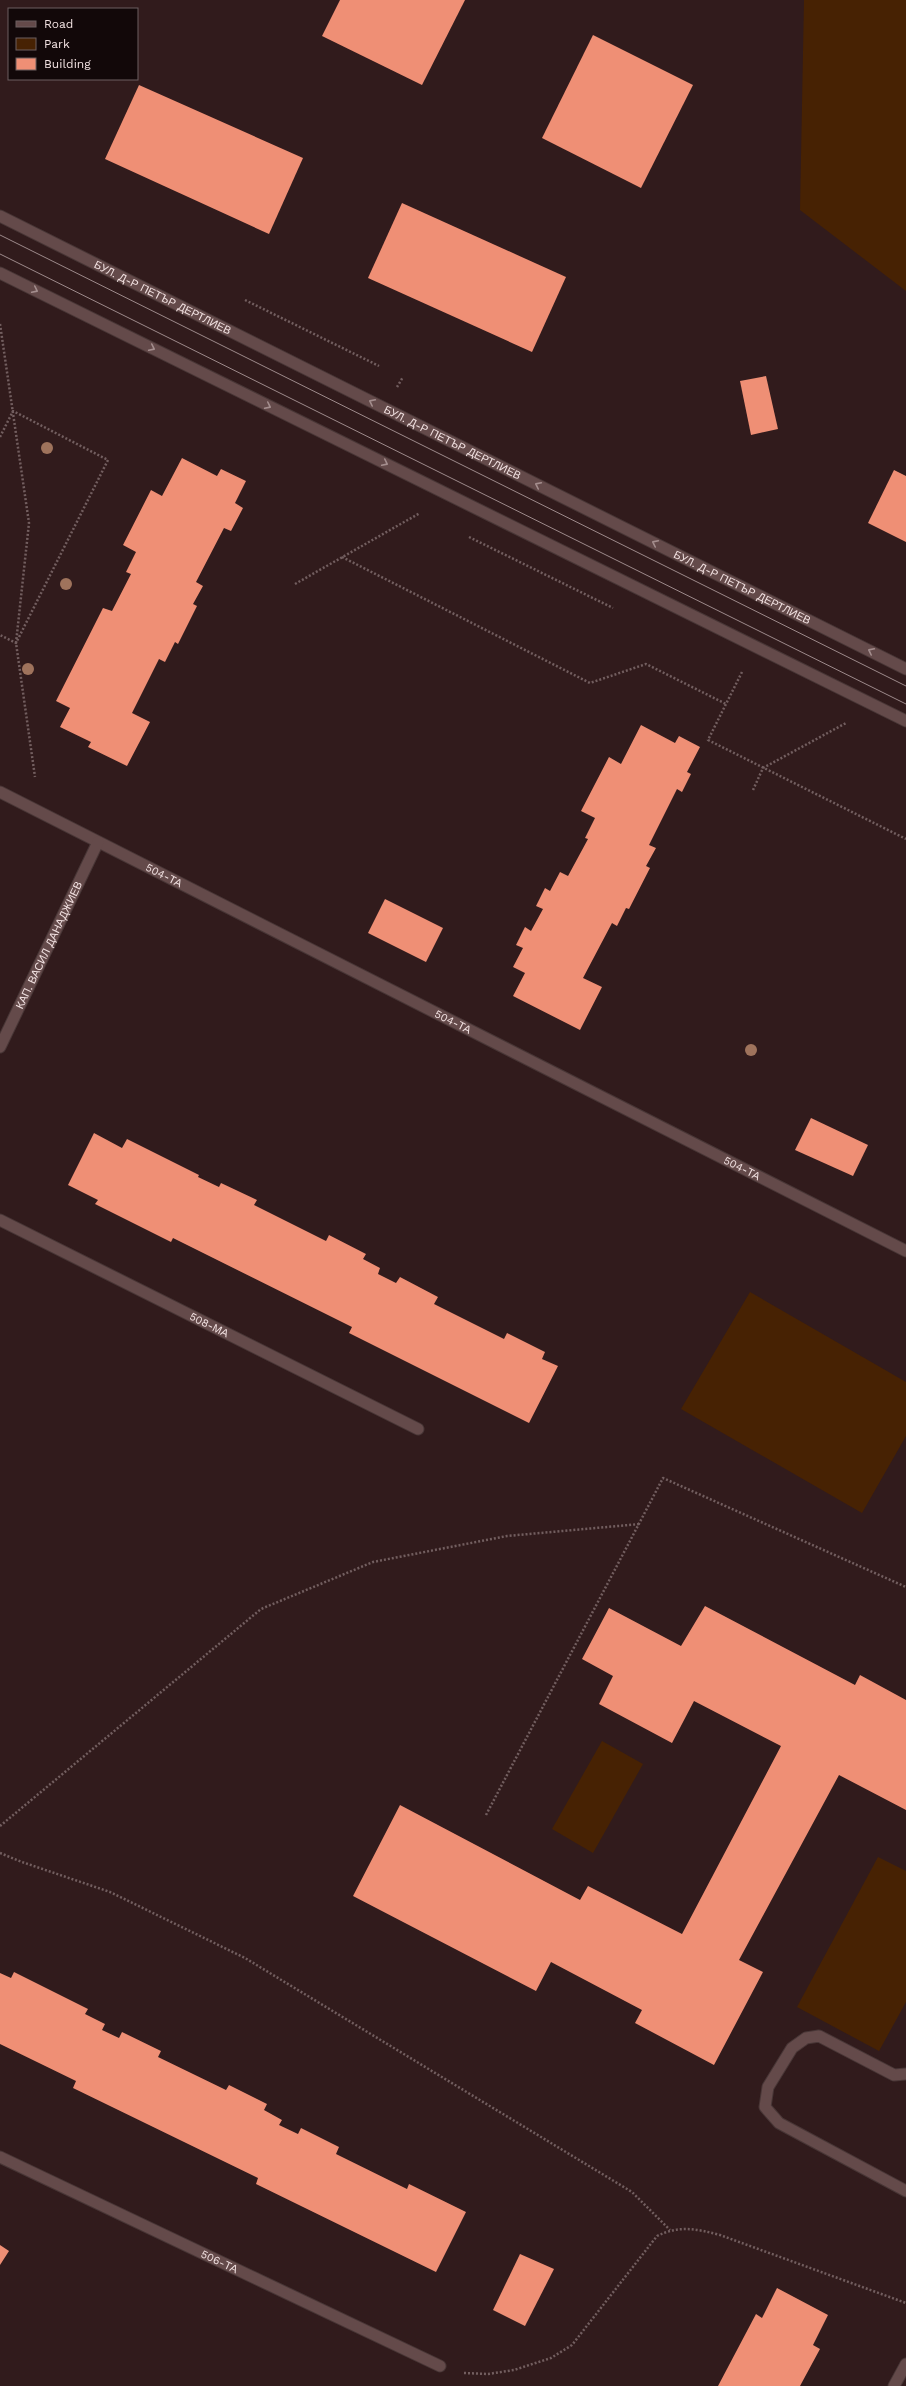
<svg xmlns="http://www.w3.org/2000/svg" width="906" height="2386" font-family="'Work Sans',sans-serif">
	<style>
		.green { fill: #472203 }
		.building { fill: #ef8f75 }
		.lines { fill: none; stroke-linecap: round; stroke-linejoin: round }
		.service-casing { stroke: #483636; stroke-width: 13 }
		.minor-casing { stroke: #483636; stroke-width: 13 }
		.secondary-casing { stroke: #483636; stroke-width: 13 }
		.path { stroke: #725e5f; stroke-width: 2.5; stroke-dasharray: 2 2; stroke-linecap: butt }
		.service { stroke: #644a4a; stroke-width: 11 }
		.minor { stroke: #644a4a; stroke-width: 11 }
		.secondary { stroke: #644a4a; stroke-width: 11 }
		.tram { stroke: #9d8a8b; stroke-width: 1 }
		.tree { fill: #9f735c }
		.oneway { stroke: #a48e8e }
		.labels { text-anchor: middle; dominant-baseline: central; stroke-width: 4; stroke-linejoin: round; paint-order: stroke }
		.street-label { font-size: 11px; fill: #f2e2e2; stroke: #120809 }
	</style>
	<rect width="100%" height="100%" fill="#311b1c"/>
	<g class="green">
		<path d="M804 0H906V291L800 210Z"/>
		<path d="M750 1292 906 1382V1436L862 1513 681 1409Z"/>
		<path d="M602 1741 643 1764 593 1853 552 1829Z"/>
		<path d="M878 1857 906 1871V2002L879 2051 797 2007Z"/>
	</g>
	<g class="building">
		<path d="M340 0H465L422 85 322 36Z"/>
		<path d="M593 35 693 85 641 188 542 138Z"/>
		<path d="M139 85 303 158 269 234 105 159Z"/>
		<path d="M402 203 566 277 532 352 368 278Z"/>
		<path d="M766 376 778 429 751 435 740 381Z"/>
		<path d="M182 458 217 476 221 469 246 481 235 503 243 508 231 531 224 528 196 582 203 586 193 604 197 606 178 644 175 642 165 662 159 659 132 713 150 722 127 766 88 747 91 742 60 727 70 708 56 701 103 608 112 611 131 574 126 572 136 552 123 545 151 490 162 496Z"/>
		<path d="M894 470 906 476V542L868 523Z"/>
		<path d="M641 725 675 743 679 736 700 747 687 772 691 774 682 792 677 789 649 845 656 848 646 866 650 868 629 909 626 908 617 926 612 923 583 978 602 987 580 1030 513 996 525 973 513 967 523 948 516 945 525 927 531 931 543 909 536 906 545 888 550 891 560 872 568 876 588 839 585 838 595 818 581 811 609 757 621 764Z"/>
		<path d="M385 899 443 928 426 962 368 933Z"/>
		<path d="M811 1118 868 1145 853 1176 795 1150Z"/>
		<path d="M94 1133 122 1148 127 1139 199 1175 198 1177 219 1187 221 1183 257 1200 254 1205 326 1241 329 1235 366 1254 363 1259 380 1268 378 1274 396 1283 400 1277 438 1297 434 1304 504 1339 507 1333 545 1352 542 1359 558 1366 529 1423 349 1333 352 1327 173 1238 171 1242 95 1204 98 1200 68 1185Z"/>
		<path d="M705 1606 855 1685 860 1675 906 1700V1810L839 1775 739 1960 763 1972 714 2065 635 2023 642 2010 551 1962 536 1991 353 1896 400 1805 580 1900 588 1886 682 1934 781 1746 694 1701 672 1743 599 1704 613 1676 582 1659 609 1608 681 1646Z"/>
		<path d="M14 1972 88 2009 85 2014 105 2024 102 2030 119 2038 122 2032 161 2051 158 2057 226 2090 229 2085 267 2104 264 2110 282 2120 279 2125 298 2134 301 2128 339 2147 336 2154 407 2189 409 2184 466 2212 436 2272 256 2184 258 2178 73 2088 76 2081 0 2044V1973L11 1978Z"/>
		<path d="M0 2245 9 2251 0 2265Z"/>
		<path d="M520 2254 554 2269 525 2326 493 2310Z"/>
		<path d="M777 2288 828 2315 813 2345 820 2349 800 2386H718L756 2314 762 2318Z"/>
	</g>
	<g class="lines">
		<g class="service-casing">
			<path id="service" d="M906 2074 894 2075 819 2036 806 2038 792 2048 768 2087 765 2107 779 2123 906 2191"/>
		</g>
		<g class="minor-casing">
			<g id="minor">
				<path id="s1" d="M0 792 906 1251"/>
				<path id="s2" d="M0 1047 98 842"/>
				<path id="s3" d="M0 1220 418 1429"/>
				<path id="s4" d="M0 2157 440 2366"/>
				<path d="M894 2386 906 2364"/>
			</g>
		</g>
		<g class="secondary-casing">
			<g id="secondary">
				<path id="s5" d="M0 216 906 669"/>
				<path d="M0 273 906 721"/>
			</g>
		</g>
		<g class="path">
			<path d="M245 300 379 366"/>
			<path d="M0 324 29 523 16 643 35 777"/>
			<path d="M397 387 403 377"/>
			<path d="M0 437 13 411 108 460 16 643 0 635"/>
			<path d="M469 537 613 608"/>
			<path d="M342 557 590 683 646 664 726 704"/>
			<path d="M295 584 420 513"/>
			<path d="M742 672 708 740 906 839"/>
			<path d="M753 790 763 768 846 723"/>
			<path d="M486 1815 663 1478 906 1587"/>
			<path d="M0 1826 261 1609 373 1562 507 1536 640 1524"/>
			<path d="M0 1853 22 1862 110 1892 245 1958 632 2192 670 2230"/>
			<path d="M464 2373 488 2374 514 2370 551 2358 572 2345 657 2236C679 2225 697 2229 720 2235L906 2303"/>
		</g>
		<use href="#service" class="service"/>
		<use href="#minor" class="minor"/>
		<use href="#secondary" class="secondary"/>
		<g class="tram">
			<path d="M0 235 906 686"/>
			<path d="M0 254 906 704"/>
		</g>
	</g>
	<g class="tree">
		<circle cx="47" cy="448" r="6"/>
		<circle cx="66" cy="584" r="6"/>
		<circle cx="28" cy="669" r="6"/>
		<circle cx="751" cy="1050" r="6"/>
	</g>
	<defs><path id="oneway-chevron" d="M-2-3.5L2.5 0L-2 3.5" fill="none" stroke-width="1.6" stroke-linecap="round" stroke-linejoin="round"/></defs>
	<g class="oneway">
		<use href="#oneway-chevron" transform="translate(35 290) rotate(26)"/>
		<use href="#oneway-chevron" transform="translate(152 348) rotate(26)"/>
		<use href="#oneway-chevron" transform="translate(372 402) rotate(-153)"/>
		<use href="#oneway-chevron" transform="translate(268 406) rotate(26)"/>
		<use href="#oneway-chevron" transform="translate(385 463) rotate(26)"/>
		<use href="#oneway-chevron" transform="translate(538 485) rotate(-154)"/>
		<use href="#oneway-chevron" transform="translate(655 543) rotate(-154)"/>
		<use href="#oneway-chevron" transform="translate(871 651) rotate(-153)"/>
	</g>
	<g class="labels">
		<g class="street-label">
			<text stroke="none"><textPath href="#s5" startOffset="182">БУЛ. Д-Р ПЕТЪР ДЕРТЛИЕВ</textPath></text>
			<text stroke="none"><textPath href="#s5" startOffset="506">БУЛ. Д-Р ПЕТЪР ДЕРТЛИЕВ</textPath></text>
			<text stroke="none"><textPath href="#s5" startOffset="830">БУЛ. Д-Р ПЕТЪР ДЕРТЛИЕВ</textPath></text>
			<text stroke="none"><textPath href="#s1" startOffset="184">504-ТА</textPath></text>
			<text stroke="none"><textPath href="#s2" startOffset="113">КАП. ВАСИЛ ДАНАДЖИЕВ</textPath></text>
			<text stroke="none"><textPath href="#s1" startOffset="508">504-ТА</textPath></text>
			<text stroke="none"><textPath href="#s1" startOffset="832">504-ТА</textPath></text>
			<text stroke="none"><textPath href="#s3" startOffset="234">508-МА</textPath></text>
			<text stroke="none"><textPath href="#s4" startOffset="243">506-ТА</textPath></text>
		</g>
	</g>
	<rect x="8" y="8" width="130" height="72" fill="#120809" stroke="#6c5f60"/>
	<rect x="16" y="21" width="20" height="6" fill="#644a4a" stroke="#6c5f60"/>
	<text x="44" y="28" font-size="12" fill="#f2e2e2">Road</text>
	<rect x="16" y="38" width="20" height="12" fill="#472203" stroke="#6c5f60"/>
	<text x="44" y="48" font-size="12" fill="#f2e2e2">Park</text>
	<rect x="16" y="58" width="20" height="12" fill="#ef8f75" stroke="#6c5f60"/>
	<text x="44" y="68" font-size="12" fill="#f2e2e2">Building</text>
</svg>
